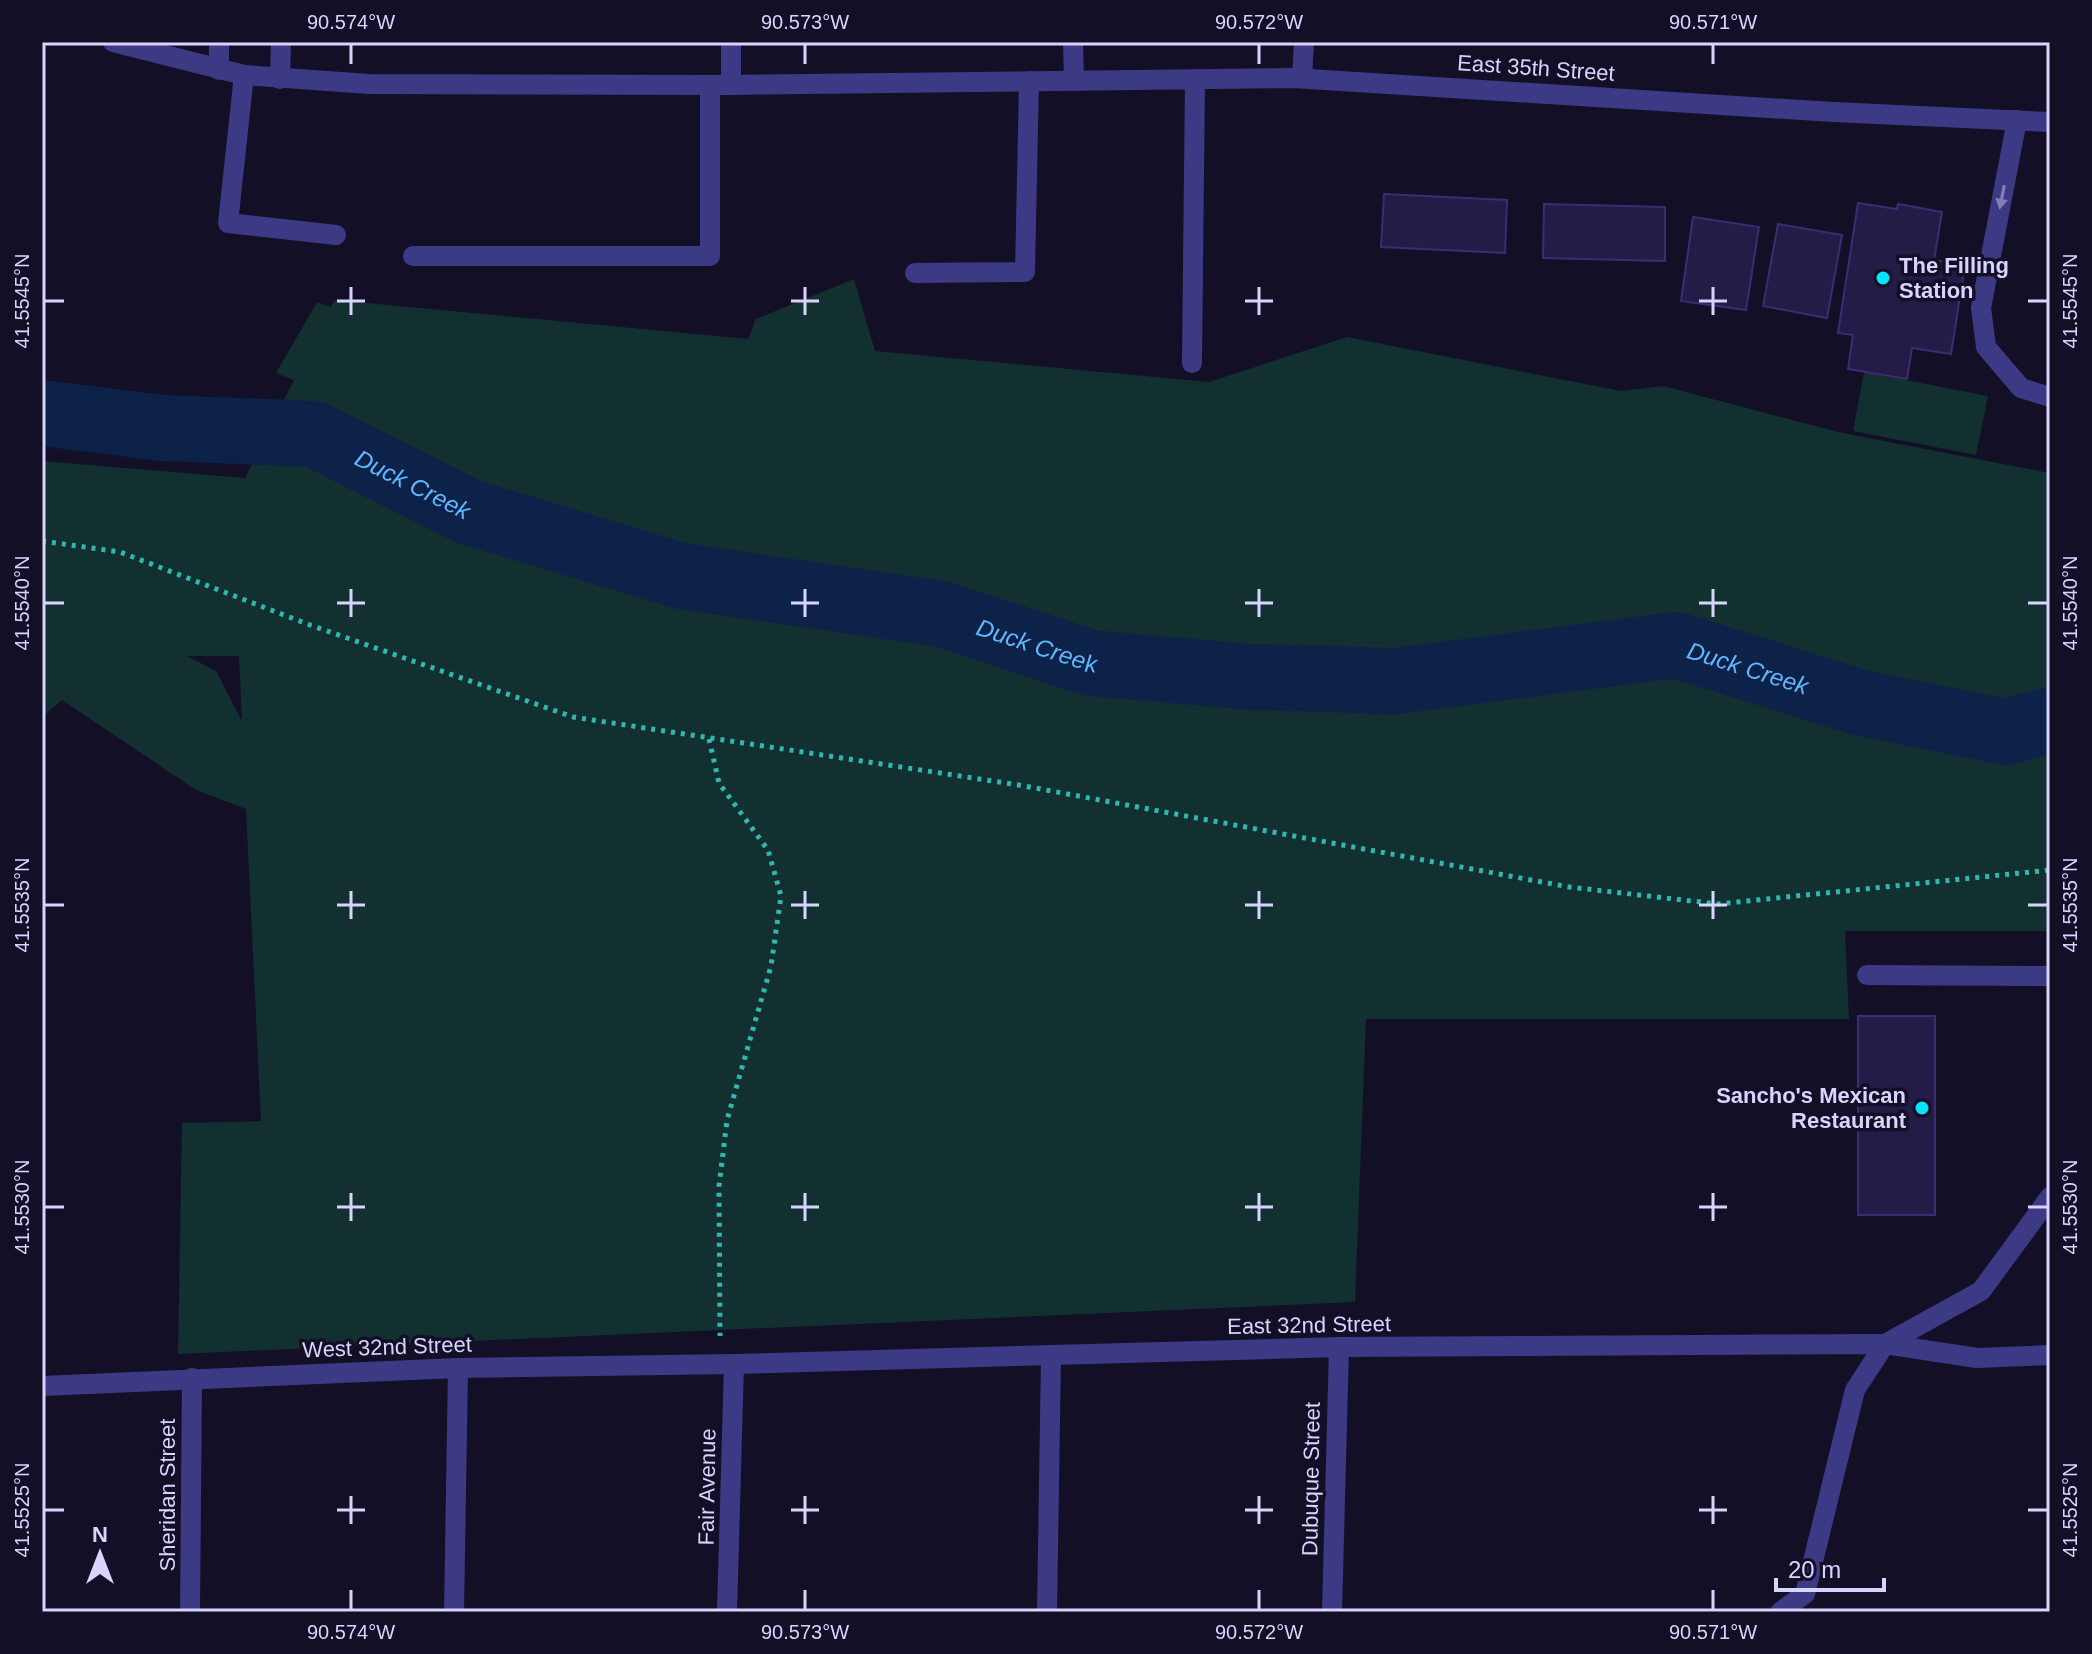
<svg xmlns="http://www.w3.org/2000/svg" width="2092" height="1654" font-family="Helvetica,sans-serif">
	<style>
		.green { fill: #12302f; fill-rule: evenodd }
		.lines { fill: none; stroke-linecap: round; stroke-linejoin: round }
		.river { stroke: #0c2248; stroke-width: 66 }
		.building { fill: #241b47; stroke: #3b2d73; stroke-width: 2 }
		.path { stroke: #2fb8b0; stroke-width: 5; stroke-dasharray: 4 6; stroke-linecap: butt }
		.minor { stroke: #3d3a85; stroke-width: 20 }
		.oneway { fill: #837fbc }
		.ticks { fill: none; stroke: #d9d4ff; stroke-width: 3 }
		.poi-dot { fill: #00e5ff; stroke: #130f26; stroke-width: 3 }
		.labels { text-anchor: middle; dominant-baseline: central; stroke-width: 7; stroke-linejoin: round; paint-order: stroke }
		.street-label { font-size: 22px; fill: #d9d4ff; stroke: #130f26 }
		.poi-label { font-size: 22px; font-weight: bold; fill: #d9d4ff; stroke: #130f26; text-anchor: start }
		.water-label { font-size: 24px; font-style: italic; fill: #62b6ff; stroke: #130f26 }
		.neatline { fill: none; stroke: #d9d4ff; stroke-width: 3 }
		.ticks-label { font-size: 20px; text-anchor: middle; fill: #d9d4ff }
	</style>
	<rect width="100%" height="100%" fill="#130f26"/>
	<g class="green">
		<path d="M854 279 875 351 1209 382 1347 337 1621 391 1663 386 1838 432 2050 473V931H1845L1849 1019H1366L1355 1302 178 1354 182 1123 261 1121 246 809 196 790 62 700 42 717V461L245 478 294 380 276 373 317 302 331 307 335 300 748 339 756 319ZM187 656H239L242 721 216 671Z"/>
		<path d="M1864 372 1988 396 1976 455 1853 431Z"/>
	</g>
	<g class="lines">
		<path class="river" id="s1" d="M42 413 162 428 314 434 469 512 681 576 942 614 1091 663 1250 677 1395 681 1676 645 1861 703 2006 732 2050 720"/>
	</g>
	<g class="building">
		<path d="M1384 194 1507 200 1505 253 1381 247Z"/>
		<path d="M1858 203 1897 209 1898 204 1942 212 1934 260 1965 265 1951 354 1912 348 1907 379 1848 369 1853 335 1838 333Z"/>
		<path d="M1544 204 1665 207V261L1543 258Z"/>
		<path d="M1693 217 1759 227 1746 310 1681 301Z"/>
		<path d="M1778 224 1842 235 1827 318 1763 306Z"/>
		<rect x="1858" y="1016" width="77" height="199"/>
	</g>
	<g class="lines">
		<g class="path">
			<path d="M42 541 120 552 310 625 573 717 1019 785 1569 887 1718 904 2050 870"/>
			<path d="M709 739 719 783 768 850 781 896 771 966 727 1120 719 1186 720 1336"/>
		</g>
		<g class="minor">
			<path d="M113 42 244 75 369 84 731 85 1293 78 1833 112 2050 122"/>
			<path d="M1073 42 1074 81"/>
			<path d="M219 70V42"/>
			<path d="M244 75 228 223 336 235"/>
			<path d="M1302 78 1304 42"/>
			<path d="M280 79 281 42"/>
			<path d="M731 85V42"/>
			<path d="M2017 120 1981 308 1986 347 2021 388 2050 397"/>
			<path d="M413 256H710V85"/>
			<path d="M915 273 1025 272 1029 81"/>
			<path d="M1192 363 1195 79"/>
			<path d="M1867 975 2050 976"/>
			<path d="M42 1386 458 1368 734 1364 1339 1347 1885 1344 1977 1358 2050 1355"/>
			<path d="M190 1612 192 1378"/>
			<path d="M454 1612 458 1368"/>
			<path d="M727 1612 734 1364"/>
			<path d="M1047 1612 1051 1356"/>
			<path d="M1332 1612 1339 1347"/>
			<path d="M1780 1612 1805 1594 1855 1390 1885 1344 1981 1291 2050 1197"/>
		</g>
	</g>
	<defs><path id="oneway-solid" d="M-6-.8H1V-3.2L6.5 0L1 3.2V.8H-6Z" transform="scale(2)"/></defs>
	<use class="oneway" href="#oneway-solid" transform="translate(2002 197) rotate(101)"/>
	<path class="ticks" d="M351 44V64M805 44V64M1259 44V64M1713 44V64M351 287V315M805 287V315M1259 287V315M1713 287V315M44 301H64M337 301H365M791 301H819M1245 301H1273M1699 301H1727M2028 301H2048M351 589V617M805 589V617M1259 589V617M1713 589V617M44 603H64M337 603H365M791 603H819M1245 603H1273M1699 603H1727M2028 603H2048M351 891V919M805 891V919M1259 891V919M1713 891V919M44 905H64M337 905H365M791 905H819M1245 905H1273M1699 905H1727M2028 905H2048M351 1193V1221M805 1193V1221M1259 1193V1221M1713 1193V1221M44 1207H64M337 1207H365M791 1207H819M1245 1207H1273M1699 1207H1727M2028 1207H2048M351 1496V1524M805 1496V1524M1259 1496V1524M1713 1496V1524M44 1510H64M337 1510H365M791 1510H819M1245 1510H1273M1699 1510H1727M2028 1510H2048M351 1590V1610M805 1590V1610M1259 1590V1610M1713 1590V1610"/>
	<g class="poi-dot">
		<circle cx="1883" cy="278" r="8"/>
		<circle cx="1922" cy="1108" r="8"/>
	</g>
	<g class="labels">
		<g class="street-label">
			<text transform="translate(1536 68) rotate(4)">East 35th Street</text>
			<text transform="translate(1309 1325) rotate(-1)">East 32nd Street</text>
			<text transform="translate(387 1347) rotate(-2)">West 32nd Street</text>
			<text transform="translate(1311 1479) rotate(-89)">Dubuque Street</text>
			<text transform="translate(707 1487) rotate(-89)">Fair Avenue</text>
			<text transform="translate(167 1495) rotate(-90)">Sheridan Street</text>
		</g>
		<g class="poi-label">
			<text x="1899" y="265">The Filling<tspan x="1899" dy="25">Station</tspan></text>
			<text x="1906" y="1095" text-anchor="end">Sancho's Mexican<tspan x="1906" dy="25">Restaurant</tspan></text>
		</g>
		<g class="water-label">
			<text stroke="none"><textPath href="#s1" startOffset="384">Duck Creek</textPath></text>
			<text stroke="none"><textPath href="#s1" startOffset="1032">Duck Creek</textPath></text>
			<text stroke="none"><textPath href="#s1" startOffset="1752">Duck Creek</textPath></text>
		</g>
	</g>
	<rect width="2092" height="1654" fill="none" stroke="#130f26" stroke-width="88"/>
	<g transform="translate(100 1554)" stroke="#130f26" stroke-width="6" paint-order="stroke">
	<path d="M0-6L14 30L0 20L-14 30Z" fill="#d9d4ff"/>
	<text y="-12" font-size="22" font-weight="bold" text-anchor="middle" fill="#d9d4ff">N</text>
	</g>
	<path d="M1776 1578v12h108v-12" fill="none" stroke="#d9d4ff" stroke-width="4"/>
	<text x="1788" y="1578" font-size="24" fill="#d9d4ff" stroke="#130f26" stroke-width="6" paint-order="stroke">20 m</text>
	<rect x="44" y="44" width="2004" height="1566" class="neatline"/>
	<g class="ticks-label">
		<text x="351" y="29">90.574°W</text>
		<text x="805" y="29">90.573°W</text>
		<text x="1259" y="29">90.572°W</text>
		<text x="1713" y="29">90.571°W</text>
		<text transform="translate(22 301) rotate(-90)" y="7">41.5545°N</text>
		<text transform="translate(2070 301) rotate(-90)" y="7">41.5545°N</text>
		<text transform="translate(22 603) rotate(-90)" y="7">41.5540°N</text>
		<text transform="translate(2070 603) rotate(-90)" y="7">41.5540°N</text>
		<text transform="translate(22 905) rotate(-90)" y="7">41.5535°N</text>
		<text transform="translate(2070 905) rotate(-90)" y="7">41.5535°N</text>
		<text transform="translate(22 1207) rotate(-90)" y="7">41.5530°N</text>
		<text transform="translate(2070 1207) rotate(-90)" y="7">41.5530°N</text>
		<text transform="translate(22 1510) rotate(-90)" y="7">41.5525°N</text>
		<text transform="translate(2070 1510) rotate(-90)" y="7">41.5525°N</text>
		<text x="351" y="1639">90.574°W</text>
		<text x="805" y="1639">90.573°W</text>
		<text x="1259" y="1639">90.572°W</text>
		<text x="1713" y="1639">90.571°W</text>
	</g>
</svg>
